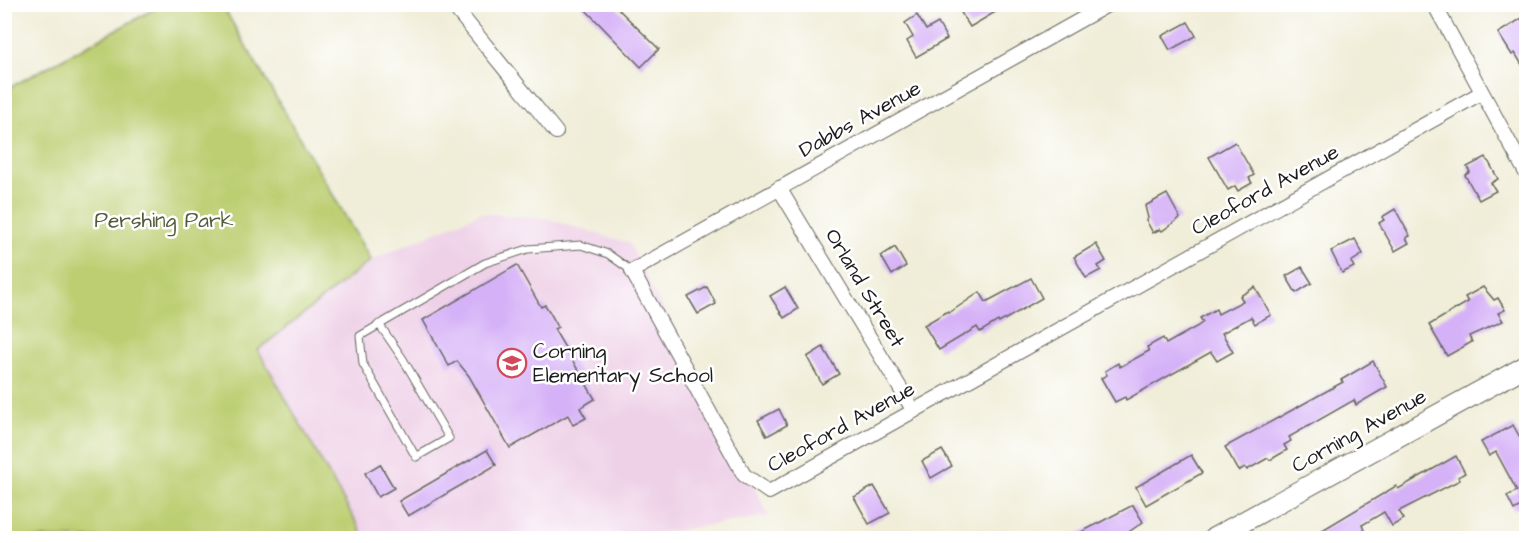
<svg xmlns="http://www.w3.org/2000/svg" width="1531" height="543" font-family="'Architects Daughter',sans-serif">
	<style>
		.built { fill: #eed0e7 }
		.green { fill: #bcce71; stroke: #6c7546; stroke-width: 1.5 }
		.building { fill: #d5b1f7 }
		.lines { fill: none; stroke-linecap: round; stroke-linejoin: round }
		.lane-casing { stroke: #66655e; stroke-width: 9 }
		.street-casing { stroke: #66655e; stroke-width: 16 }
		.secondary-casing { stroke: #66655e; stroke-width: 22 }
		.lane { stroke: #fff; stroke-width: 7 }
		.street { stroke: #fff; stroke-width: 14 }
		.secondary { stroke: #fff; stroke-width: 20 }
		.labels { text-anchor: middle; dominant-baseline: central; stroke-width: 5; stroke-linejoin: round; paint-order: stroke }
		.street-label { font-size: 21px; fill: #1c1c1c; stroke: #fff }
		.park-label { font-size: 21px; fill: #545a3a; stroke: #fff }
		.poi-label { font-size: 21px; fill: #1c1c1c; stroke: #fff; text-anchor: start }
	</style>
	<rect width="100%" height="100%" fill="#fff"/>
	<filter id="ink" filterUnits="userSpaceOnUse"><feTurbulence type="fractalNoise" baseFrequency=".0167" numOctaves="2"/><feDisplacementMap in="SourceGraphic" scale="12" xChannelSelector="R" yChannelSelector="G"/><feConvolveMatrix kernelMatrix="1 2 1 2 8 2 1 2 1" color-interpolation-filters="sRGB"/></filter>
	<filter id="wash" filterUnits="userSpaceOnUse"><feTurbulence type="fractalNoise" baseFrequency=".008" numOctaves="4" result="noise"/><feDisplacementMap in="SourceGraphic" scale="24" xChannelSelector="R" yChannelSelector="G"/><feGaussianBlur stdDeviation="1.35" result="paint"/><feColorMatrix in="noise" values="0 0 0 0 0 0 0 0 0 0 0 0 0 0 0 0 0 1.4 0 .05"/><feComposite in="paint" operator="in"/></filter>
	<g filter="url(#wash)">
		<rect width="100%" height="100%" fill="#f0edd8"/>
		<path class="built" d="M481 213 548 219 629 243 769 516 628 538H365L258 350 371 260Z"/>
		<path class="green" d="M162 5H222L371 260 258 350 365 538H5V90Z"/>
		<g id="blocks">
			<g class="building">
				<path d="M580 4H613L659 49 641 67Z"/>
				<path d="M971 4H1009L970 27 960 11Z"/>
				<path d="M917 15 926 30 938 23 947 39 916 57 907 41 913 37 905 23Z"/>
				<path d="M1527 15V73L1515 53 1512 55 1498 33Z"/>
				<path d="M1188 22 1196 36 1170 50 1162 36Z"/>
				<path d="M1235 142 1254 175 1249 178 1252 183 1238 191 1235 186 1228 190 1209 157Z"/>
				<path d="M1486 157 1498 179 1491 183 1496 191 1479 200 1465 175 1470 172 1467 167Z"/>
				<path d="M1167 194 1180 218 1162 231 1160 229 1153 233 1146 220 1148 218 1145 206Z"/>
				<path d="M1395 209 1410 236 1406 238 1409 243 1395 251 1379 223 1384 220 1382 217Z"/>
				<path d="M1355 239 1363 254 1351 262 1354 267 1342 273 1331 251Z"/>
				<path d="M1096 244 1106 261 1098 266 1101 270 1086 278 1074 257Z"/>
				<path d="M895 247 906 266 892 275 881 256Z"/>
				<path d="M517 265 541 307 545 305 549 311 558 327 554 329 595 399 580 408 586 418 573 425 568 415 510 448 469 376 457 361 449 366 423 320Z"/>
				<path d="M1302 267 1312 283 1296 293 1286 276Z"/>
				<path d="M1031 278 1042 298 999 323 998 321 980 332 977 327 939 350 924 325 948 311 949 313 980 292 986 302Z"/>
				<path d="M707 287 716 304 698 314 688 297Z"/>
				<path d="M785 287 798 309 784 318 770 296Z"/>
				<path d="M1255 287 1271 315 1255 324 1251 317 1222 333 1233 352 1217 361 1211 352 1126 400 1125 397 1115 402 1101 378 1107 375 1105 371 1118 363 1120 367 1149 351 1147 347 1163 338 1166 344 1198 326 1203 322 1200 318 1216 309 1218 314 1243 301 1240 296Z"/>
				<path d="M1483 287 1494 300 1498 298 1505 310 1498 313 1503 321 1469 336 1472 342 1447 356 1429 325 1468 302 1465 297Z"/>
				<path d="M823 347 839 374 822 384 807 357Z"/>
				<path d="M1373 361 1387 387 1356 405 1354 400 1289 437 1291 441 1284 445 1287 450 1270 460 1268 458 1247 470 1245 467 1239 471 1225 447 1343 382 1341 380Z"/>
				<path d="M779 409 787 425 767 436 758 420Z"/>
				<path d="M1513 425 1527 450V509L1524 504 1514 510 1507 496 1517 491 1496 452 1489 456 1481 442Z"/>
				<path d="M487 450 496 465 408 516 399 501Z"/>
				<path d="M942 450 952 466 931 478 922 461Z"/>
				<path d="M1191 455 1202 473 1146 505 1136 487Z"/>
				<path d="M1456 456 1465 473 1458 477 1460 480 1399 511 1404 519 1392 526 1384 512 1362 525 1367 538H1309L1396 486 1398 489Z"/>
				<path d="M380 464 394 488 378 497 365 473Z"/>
				<path d="M874 486 890 513 869 524 854 497Z"/>
				<path d="M1133 505 1143 522 1120 538H1070Z"/>
			</g>
		</g>
	</g>
	<g filter="url(#ink)">
		<use href="#blocks" fill-opacity="0" stroke="#66655e" stroke-width="1.5"/>
		<g class="lines">
			<g class="lane-casing">
				<path id="lane" d="M379 324 403 359 449 438 416 457 363 364 360 336 485 263 528 249 581 245 608 254 632 271"/>
			</g>
			<g class="street-casing">
				<g id="street">
					<path d="M452 4 556 132"/>
					<path d="M1109 4 632 271 744 475 769 492 1481 93"/>
					<path d="M1434 4 1526 173"/>
					<path d="M779 188 914 411"/>
				</g>
			</g>
			<g class="secondary-casing">
				<path id="secondary" d="M1214 538 1526 366"/>
			</g>
			<use href="#lane" class="lane"/>
			<use href="#street" class="street"/>
			<use href="#secondary" class="secondary"/>
		</g>
	</g>
	<defs>
		<g id="school-ring" transform="scale(1.5)"><circle r="9.5" fill="#fff" stroke="#d1495b" stroke-width="1.5"/><path d="M0-5L7-2L0 1L-7-2ZM-4 1L0 2.5L4 1V4Q0 6-4 4Z" fill="#d1495b"/></g>
	</defs>
	<g fill-rule="evenodd">
		<use href="#school-ring" x="512" y="363"/>
	</g>
	<g class="labels">
		<g class="street-label">
			<text transform="translate(860 119) rotate(-29)">Dabbs Avenue</text>
			<text transform="translate(1265 190) rotate(-29)">Cleoford Avenue</text>
			<text transform="translate(865 288) rotate(59)">Orland Street</text>
			<text transform="translate(841 427) rotate(-29)">Cleoford Avenue</text>
			<text transform="translate(1359 431) rotate(-29)">Corning Avenue</text>
		</g>
		<g class="park-label">
			<text x="164" y="220">Pershing Park</text>
		</g>
		<g class="poi-label">
			<text x="533" y="351">Corning<tspan x="533" dy="24">Elementary School</tspan></text>
		</g>
	</g>
	<rect width="1531" height="543" fill="none" stroke="#fff" stroke-width="24"/>
</svg>
